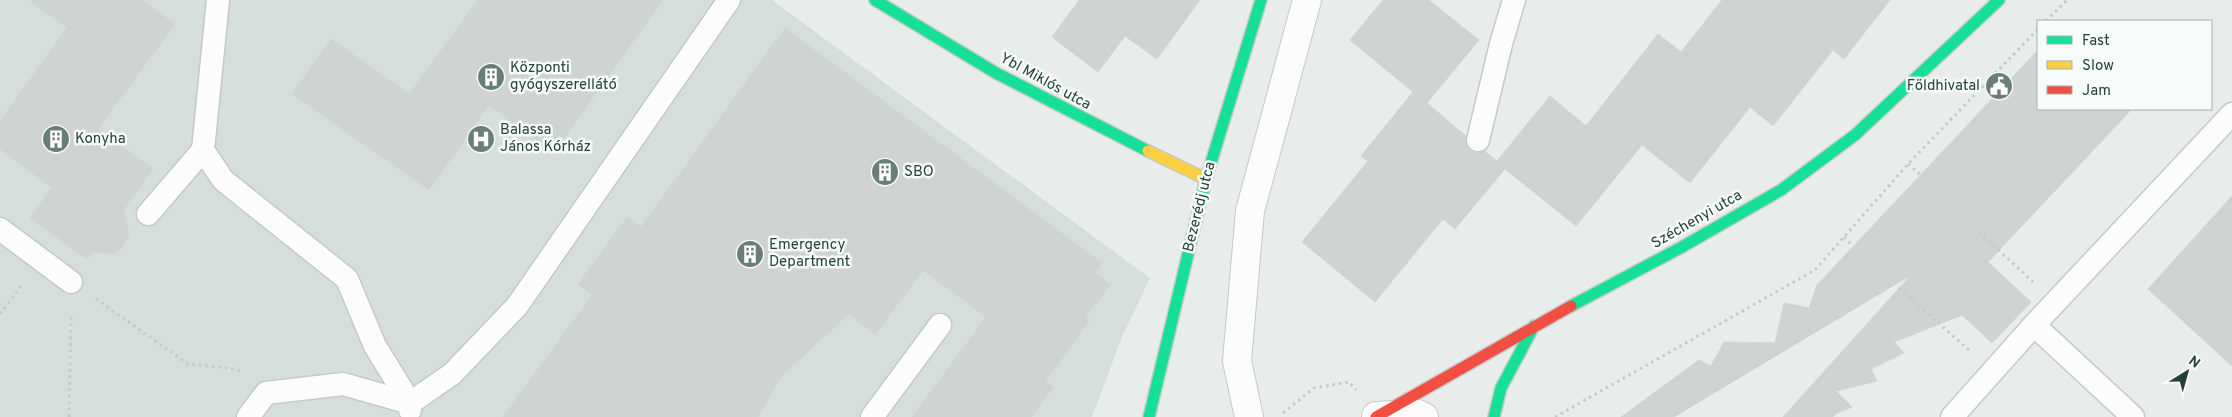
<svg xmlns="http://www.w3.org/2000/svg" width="2232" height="417" font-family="Overpass,sans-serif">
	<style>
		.built { fill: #d6dedb }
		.building { fill: #cfd4d2; stroke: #d1d6d4 }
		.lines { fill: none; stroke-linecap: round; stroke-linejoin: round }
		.lane-casing { stroke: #c5cac8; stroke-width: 25 }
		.street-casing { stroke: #c5cac8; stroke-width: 30 }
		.fast-casing { stroke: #c3cbc8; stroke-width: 14 }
		.slow-casing { stroke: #c3cbc8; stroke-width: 14 }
		.jam-casing { stroke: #c3cbc8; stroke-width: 14 }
		.path { stroke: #c3ccca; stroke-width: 3; stroke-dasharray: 2.5 4; stroke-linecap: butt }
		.lane { stroke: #fcfcfc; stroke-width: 22 }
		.street { stroke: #fcfcfc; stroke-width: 28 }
		.fast { stroke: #16e098; stroke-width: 11 }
		.slow { stroke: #ffcf43; stroke-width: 11 }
		.jam { stroke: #f24e42; stroke-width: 11 }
		.labels { text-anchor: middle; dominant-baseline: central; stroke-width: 5; stroke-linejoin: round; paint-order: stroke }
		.poi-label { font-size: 15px; fill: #24423a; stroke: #f7fbf9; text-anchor: start }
		.street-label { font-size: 15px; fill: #24423a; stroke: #f7fbf9 }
	</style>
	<rect width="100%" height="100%" fill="#e8edeb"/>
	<path class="built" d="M0 0H772L1150 278 1122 337 1092 417H0Z"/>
	<g class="building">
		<path d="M29 0H142L175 24 98 129 153 169 124 209 129 235 121 249 108 254 93 252 87 259 30 218 52 188 0 149V121L67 28Z"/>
		<path d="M478 0H663L554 152 489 105 429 190 292 94 331 39 409 94Z"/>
		<path d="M1079 0H1200L1157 59 1125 36 1098 72 1052 37Z"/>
		<path d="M1383 0H1429L1479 40 1427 103 1466 136 1465 143 1469 150 1475 153 1484 151 1497 161 1550 96 1586 126 1658 34 1681 52 1722 0H1890L1844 59 1833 50 1773 126 1750 107 1690 183 1642 145 1576 226 1505 169 1455 229 1443 219 1375 302 1302 242 1368 161 1361 156 1413 92 1350 40Z"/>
		<path d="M785 28 1102 263 1095 273 1110 285 1085 318 1089 321 1045 382 1053 387 1031 417H912L986 317 923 270 875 335 849 314 781 376 758 417H503L592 295 578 284 627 217 641 227Z"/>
		<path d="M2038 50V109H2132L1988 262 2031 302 1992 343 1962 315 1894 342 1904 353 1871 369 1877 381 1836 391 1852 407 1835 414 1833 417H1783L1911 275 1674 417H1621L1699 360 1711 366 1724 342 1775 343 1784 303 1809 308 1817 285Z"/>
		<path d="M2232 196V366L2148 289Z"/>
	</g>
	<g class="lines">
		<g class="lane-casing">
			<g id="lane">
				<path d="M218 0 203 150 223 180 347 279 375 346 410 403V410"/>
				<path d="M1478 140 1501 44 1514 0"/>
				<path d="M148 214 203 150"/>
				<path d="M0 229 71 282"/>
				<path d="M2034 325 2133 417"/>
				<path d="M248 417 266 393 343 384 410 403 452 374 517 306 729 0"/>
				<path d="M872 417 940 325"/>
				<path d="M1952 417 2034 325 2232 114"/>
			</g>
		</g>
		<g class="street-casing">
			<g id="street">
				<path d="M1376 416 1418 414 1424 417"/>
				<path d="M1249 417 1237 361 1250 211 1307 0"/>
			</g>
		</g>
		<g class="fast-casing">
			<g id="fast">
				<path d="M875 0 996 73 1148 151"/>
				<path d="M1571 306 1682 247 1781 190 1855 135 1999 0"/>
				<path d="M1149 417 1206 179 1261 0"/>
				<path d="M1494 417 1501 388 1534 326"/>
			</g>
		</g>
		<g class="slow-casing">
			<path id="slow" d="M1148 151 1206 179"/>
		</g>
		<g class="jam-casing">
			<path id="jam" d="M1376 417 1571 306"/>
		</g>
		<g class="path">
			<path d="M2046 21 2067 0"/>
			<path d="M1908 164 1920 174"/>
			<path d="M1979 232 2033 282"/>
			<path d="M1844 237 1853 246"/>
			<path d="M1899 288 1970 351"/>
			<path d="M96 299 188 364 237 369 242 373"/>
			<path d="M0 314 22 285"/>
			<path d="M1283 413 1314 388 1349 382 1356 390"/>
			<path d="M69 417 71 313"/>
			<path d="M1555 417 1815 270 1908 164 2038 29"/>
		</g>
		<use href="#lane" class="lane"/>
		<use href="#street" class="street"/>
		<use href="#fast" class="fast"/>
		<use href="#slow" class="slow"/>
		<use href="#jam" class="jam"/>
	</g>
	<defs>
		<g id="building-disc" transform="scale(1.4375)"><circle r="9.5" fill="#697e78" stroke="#f7fbf9"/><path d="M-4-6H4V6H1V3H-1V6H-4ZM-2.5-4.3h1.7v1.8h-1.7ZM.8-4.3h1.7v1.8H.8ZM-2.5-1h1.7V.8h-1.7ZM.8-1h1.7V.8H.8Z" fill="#fff"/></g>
		<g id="civic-disc" transform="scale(1.4375)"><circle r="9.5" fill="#697e78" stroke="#f7fbf9"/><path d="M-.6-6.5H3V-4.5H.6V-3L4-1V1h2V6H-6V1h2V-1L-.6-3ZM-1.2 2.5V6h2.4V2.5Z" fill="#fff"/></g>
		<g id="hospital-disc" transform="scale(1.4375)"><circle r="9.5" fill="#697e78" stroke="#f7fbf9"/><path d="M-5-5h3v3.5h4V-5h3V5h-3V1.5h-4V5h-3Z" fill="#fff"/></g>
	</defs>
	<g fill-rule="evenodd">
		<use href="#building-disc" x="491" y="77"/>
		<use href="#civic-disc" x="1999" y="86"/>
		<use href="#building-disc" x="56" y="139"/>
		<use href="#hospital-disc" x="481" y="139"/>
		<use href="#building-disc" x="885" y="172"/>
		<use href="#building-disc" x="750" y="254"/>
	</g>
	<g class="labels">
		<g class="poi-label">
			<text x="510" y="68">Központi<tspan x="510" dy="17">gyógyszerellátó</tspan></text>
			<text x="1980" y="86" text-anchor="end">Földhivatal</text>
			<text x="500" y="130">Balassa<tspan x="500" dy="17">János Kórház</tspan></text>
			<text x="75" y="139">Konyha</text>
			<text x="904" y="172">SBO</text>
			<text x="769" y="245">Emergency<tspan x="769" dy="17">Department</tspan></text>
		</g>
		<g class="street-label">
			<text transform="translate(1045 82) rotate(29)">Ybl Miklós utca</text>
			<text transform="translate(1200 207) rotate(-76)">Bezerédj utca</text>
			<text transform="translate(1697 220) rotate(-30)">Széchenyi utca</text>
		</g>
	</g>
	<rect x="2037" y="20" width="175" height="90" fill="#f7fbf9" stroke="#a3b1ad"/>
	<rect x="2047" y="36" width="25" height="8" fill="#16e098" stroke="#a3b1ad"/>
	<text x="2082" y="45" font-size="15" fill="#24423a">Fast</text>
	<rect x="2047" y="61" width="25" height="8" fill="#ffcf43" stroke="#a3b1ad"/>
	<text x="2082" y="70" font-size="15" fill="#24423a">Slow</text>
	<rect x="2047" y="86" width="25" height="8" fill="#f24e42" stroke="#a3b1ad"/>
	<text x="2082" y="95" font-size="15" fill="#24423a">Jam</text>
	<g transform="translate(2187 372) rotate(37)" stroke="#f7fbf9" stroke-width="4" paint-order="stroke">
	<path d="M0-4L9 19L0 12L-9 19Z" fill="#24423a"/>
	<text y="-8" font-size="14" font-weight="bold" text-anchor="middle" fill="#24423a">N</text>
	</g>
</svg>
